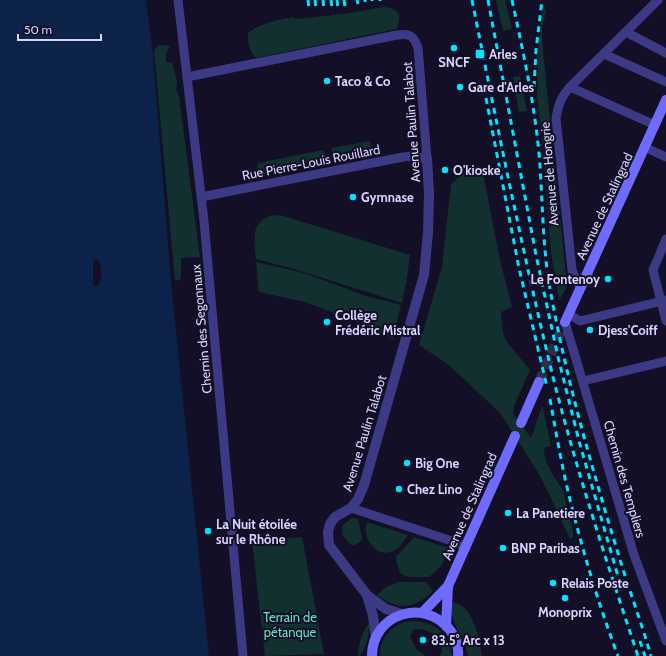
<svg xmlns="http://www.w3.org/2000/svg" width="666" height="656" font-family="Cabin,sans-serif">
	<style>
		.green { fill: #12302f }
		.water { fill: #0c2248; fill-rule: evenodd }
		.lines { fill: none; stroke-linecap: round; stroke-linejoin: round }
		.secondary-tunnel { stroke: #312d47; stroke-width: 10; stroke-dasharray: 10 5; stroke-linecap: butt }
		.minor { stroke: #3d3a85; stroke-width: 9 }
		.tertiary { stroke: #3d3a85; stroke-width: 10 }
		.secondary { stroke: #6f6bff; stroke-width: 10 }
		.rail { stroke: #00e5ff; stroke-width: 3; stroke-dasharray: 6 5; stroke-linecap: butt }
		.poi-dot { fill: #00e5ff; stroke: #130f26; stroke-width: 1.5 }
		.labels { text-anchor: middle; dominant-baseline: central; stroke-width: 4; stroke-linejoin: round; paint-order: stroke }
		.poi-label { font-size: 13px; font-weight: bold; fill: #d9d4ff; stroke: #130f26; text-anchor: start }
		.street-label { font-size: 13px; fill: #d9d4ff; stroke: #130f26 }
		.park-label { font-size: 13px; fill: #5fe0c0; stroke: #130f26 }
	</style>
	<rect width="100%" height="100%" fill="#130f26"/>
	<g class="green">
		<path d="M496 0H505L512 29 503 31Z"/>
		<path d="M544 6 546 12 542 28V41L567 286 559 301 551 253 544 155 537 96 539 42 542 15Z"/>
		<path d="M384 7C399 8 403 16 396 29L261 57 256 58C248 50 248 43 248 33 260 23 278 20 293 17L297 19 343 14Z"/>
		<path d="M159 45 170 46 166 53V62L173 63C172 71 180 80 176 89L179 96 200 257 181 258V279L175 281 154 50Z"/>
		<path d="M520 76 527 111 519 112 513 77Z"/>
		<path d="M370 141 371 149 333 156 331 148Z"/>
		<path d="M323 150 325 158 262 171 259 170 257 167 259 163 263 162Z"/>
		<path d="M482 168 500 260 512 307 501 312 503 333 507 342 530 370 514 406 513 414 531 438 542 406 543 408 551 446 544 448 545 459 553 475 563 491 573 531V537L570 539 549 494 536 469 500 413 449 365 419 345 442 267 451 184 464 172Z"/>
		<path d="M272 215 284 216 410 255 407 278 402 303 294 269 256 259C254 240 250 222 272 215Z"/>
		<path d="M256 262 304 273 366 296 401 305 393 339 362 323 305 302 259 292Z"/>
		<path d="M352 518 358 519 362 538 360 542 354 545H351L343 536 342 531 343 525Z"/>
		<path d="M367 522 408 535C405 539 402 545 398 548 380 563 361 540 367 522Z"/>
		<path d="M302 537 324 654 265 656 252 542Z"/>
		<path d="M414 537 449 548 441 566 429 577H411L403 575 399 571 397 564 396 557Z"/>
		<path d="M399 582H426L433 591C414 609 399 611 377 595L386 587Z"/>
		<path d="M451 602C454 603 457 604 460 605 474 612 480 642 482 656H468L464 640 457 629 451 612Z"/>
		<path d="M414 621C437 623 448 633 452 656H440L442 651C440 637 428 626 413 630L410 637 417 650 426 656H380C379 642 389 628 402 623 405 622 410 621 414 621Z"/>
		<path d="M370 622C370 634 366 646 360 656H358C359 643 361 632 370 622Z"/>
	</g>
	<path class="water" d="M0 0H146L153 55 171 282 209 656H0ZM95 260H98C102 265 102 281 98 286H95L93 283V263Z"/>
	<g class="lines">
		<path class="secondary-tunnel" d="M539 382 565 322"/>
		<g class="minor">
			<path d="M178 0 204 221 243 656"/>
			<path d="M626 32 666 53"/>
			<path d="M604 54 666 82"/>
			<path d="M187 77 397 35C410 33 414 36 418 48L427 159 413 156 403 157 201 197"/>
			<path d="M570 87 655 125"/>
			<path d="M644 147 666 157"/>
			<path d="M666 239 653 270 666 321"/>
			<path d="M580 288 572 270 556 118C559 103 560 99 570 87L658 0"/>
			<path d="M569 314 580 321 666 300"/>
			<path d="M565 322 634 555 666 641"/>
			<path d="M583 381 666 361"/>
			<path d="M351 508 452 541 465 547"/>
		</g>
		<g class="tertiary">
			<path d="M367 595 386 609 402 614"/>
			<path d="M376 638 373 616 367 595 329 545 328 532 330 524 335 517 351 508 358 499 364 485 424 275 428 233 429 193 427 159"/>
		</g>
		<g class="secondary">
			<path d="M565 322 666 100"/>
			<path d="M521 423 539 382"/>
			<path d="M422 613 448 586 515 436"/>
			<path d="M446 626 448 586"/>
			<path d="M372 656C372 614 424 597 450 630 455 637 459 647 458 656"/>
		</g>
		<g class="rail">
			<path d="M308 0 309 9"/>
			<path d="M315 0 316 9"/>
			<path d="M323 0 324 9"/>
			<path d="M331 0 332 8"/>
			<path d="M337 0 338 8"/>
			<path d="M344 0 345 6"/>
			<path d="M357 0 358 4"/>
			<path d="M365 0V2"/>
			<path d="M372 0V1"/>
			<path d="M380 0V1"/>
			<path d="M472 0C497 125 522 249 552 373 576 469 607 563 638 656"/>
			<path d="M488 0 536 255 558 357 579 441 622 590"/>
			<path d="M512 0C523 51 534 101 539 153 543 200 542 248 551 294 567 382 592 468 618 553 628 587 641 621 651 656"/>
			<path d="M534 87 536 50 542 0"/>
			<path d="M486 98 519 268 547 387"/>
			<path d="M550 399C555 427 560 455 566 483 580 542 597 600 618 656"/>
			<path d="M640 641 645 656"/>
		</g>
	</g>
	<g class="poi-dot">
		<circle cx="454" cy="48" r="4"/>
		<rect x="475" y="49" width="10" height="10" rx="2"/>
		<circle cx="327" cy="81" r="4"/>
		<circle cx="460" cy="87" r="4"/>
		<circle cx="445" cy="170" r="4"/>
		<circle cx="353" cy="197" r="4"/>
		<circle cx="608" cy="279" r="4"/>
		<circle cx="327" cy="322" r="4"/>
		<circle cx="590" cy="330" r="4"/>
		<circle cx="407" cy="463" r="4"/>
		<circle cx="399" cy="489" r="4"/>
		<circle cx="508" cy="513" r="4"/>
		<circle cx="208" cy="531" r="4"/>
		<circle cx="503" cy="548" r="4"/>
		<circle cx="553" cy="583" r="4"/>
		<circle cx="565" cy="598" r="4"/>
		<circle cx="423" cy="640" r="4"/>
	</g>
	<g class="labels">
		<g class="poi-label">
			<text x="489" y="54">Arles</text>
			<text x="454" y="62" text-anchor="middle">SNCF</text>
			<text x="335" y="81">Taco &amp; Co</text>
			<text x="468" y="87">Gare d'Arles</text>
			<text x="453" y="170">O'kioske</text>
			<text x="361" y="197">Gymnase</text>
			<text x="600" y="279" text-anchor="end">Le Fontenoy</text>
			<text x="335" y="315">Collège<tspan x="335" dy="15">Frédéric Mistral</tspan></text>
			<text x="598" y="330">Djess'Coiff</text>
			<text x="415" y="463">Big One</text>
			<text x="407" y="489">Chez Lino</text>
			<text x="516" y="513">La Panetiere</text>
			<text x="216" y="524">La Nuit étoilée<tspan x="216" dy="15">sur le Rhône</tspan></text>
			<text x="511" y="548">BNP Paribas</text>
			<text x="561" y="583">Relais Poste</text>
			<text x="565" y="612" text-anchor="middle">Monoprix</text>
			<text x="431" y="640">83.5° Arc x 13</text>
		</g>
		<g class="street-label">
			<text transform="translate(411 122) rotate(-94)">Avenue Paulin Talabot</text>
			<text transform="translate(311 162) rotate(-11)">Rue Pierre-Louis Rouillard</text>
			<text transform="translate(549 174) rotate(-95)">Avenue de Hongrie</text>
			<text transform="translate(604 206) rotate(-65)">Avenue de Stalingrad</text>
			<text transform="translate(201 329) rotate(-95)">Chemin des Segonnaux</text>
			<text transform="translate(364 433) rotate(-73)">Avenue Paulin Talabot</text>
			<text transform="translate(625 479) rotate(74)">Chemin des Templiers</text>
			<text transform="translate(469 506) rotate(-66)">Avenue de Stalingrad</text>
		</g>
		<g class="park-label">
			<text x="290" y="617">Terrain de<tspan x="290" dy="15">pétanque</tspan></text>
		</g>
	</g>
	<path d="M18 34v6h83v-6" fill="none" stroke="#d9d4ff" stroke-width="2"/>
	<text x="24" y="34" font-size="12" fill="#d9d4ff" stroke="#130f26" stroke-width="3" paint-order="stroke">50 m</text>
</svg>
